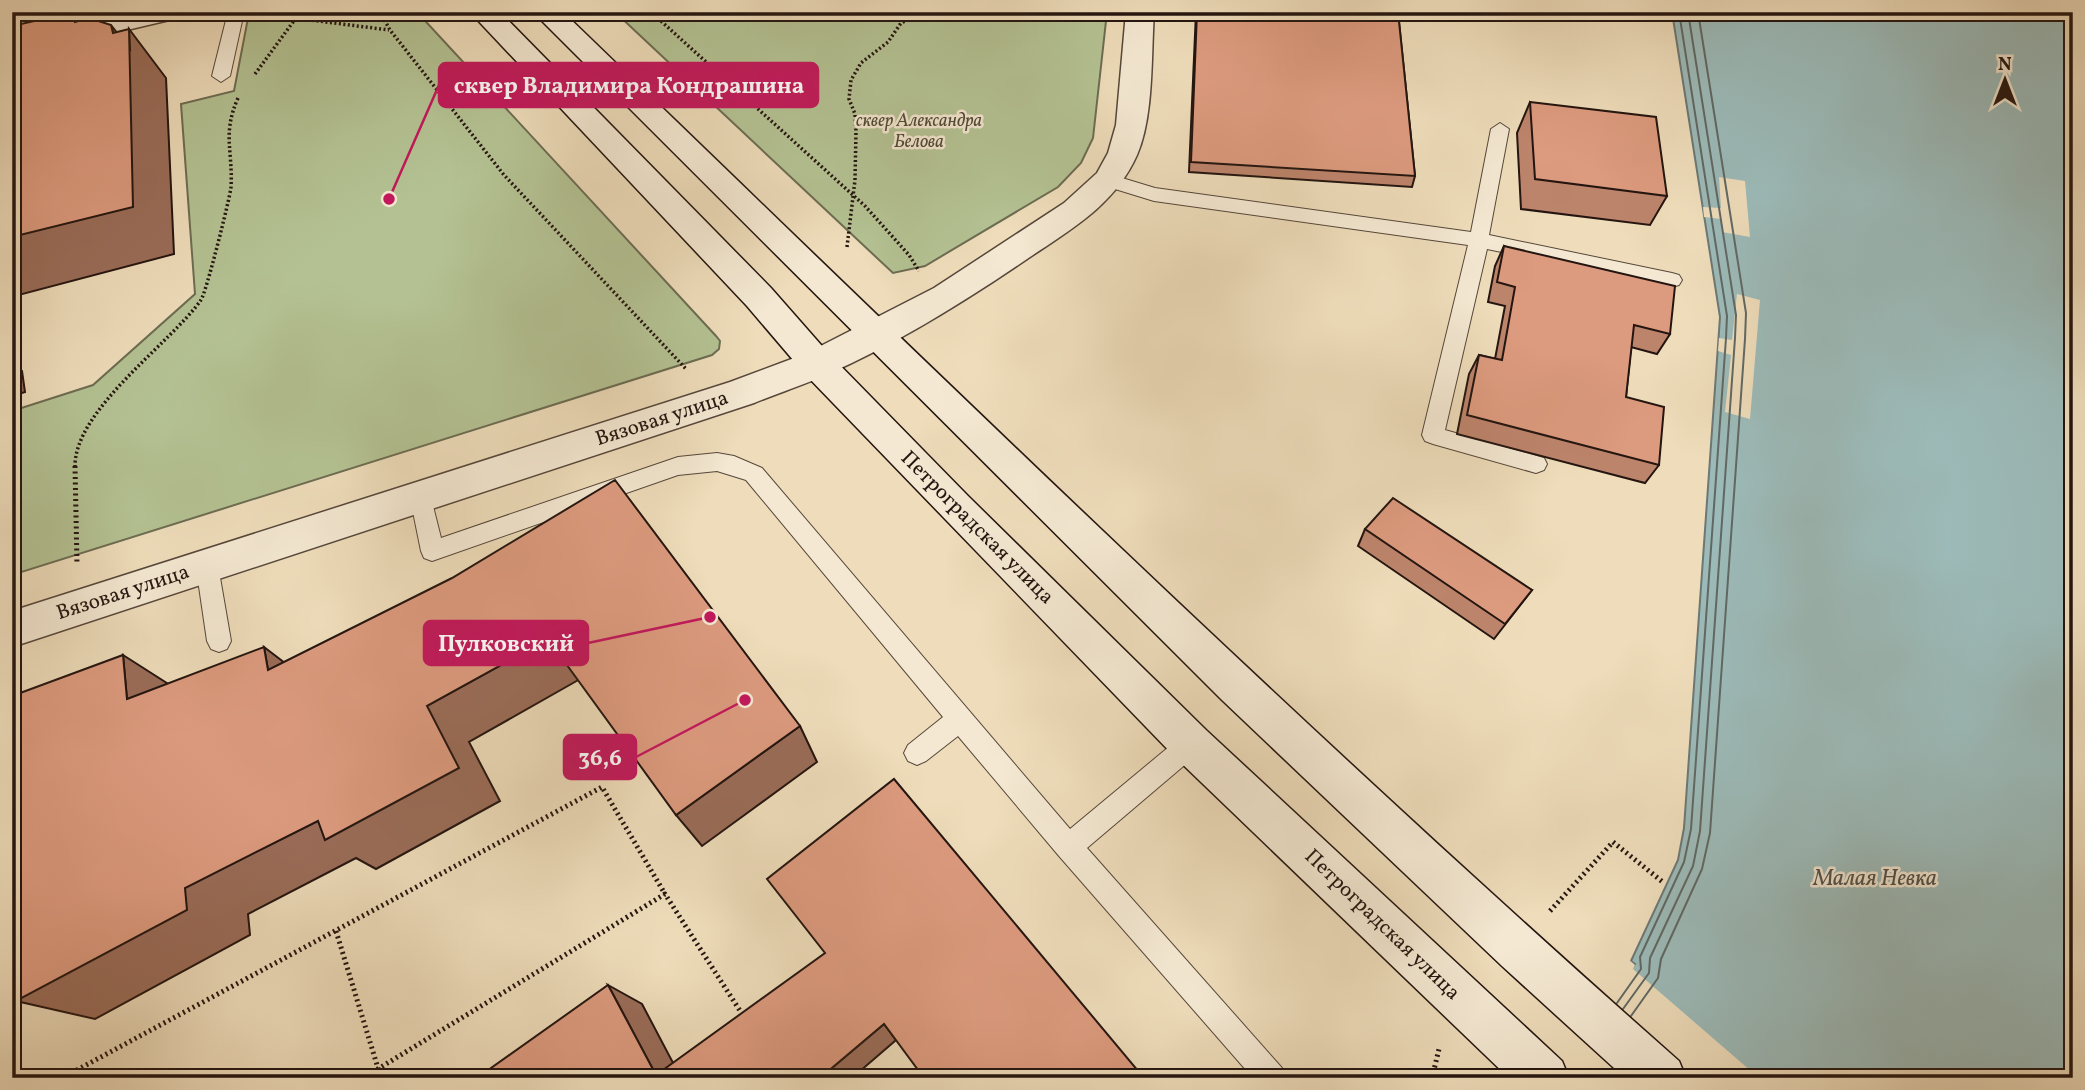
<svg xmlns="http://www.w3.org/2000/svg" width="2085" height="1090" font-family="Vollkorn,serif">
	<style>
		.green { fill: #b4c293; stroke: #6c6c52; stroke-width: 2 }
		.water { fill: #9cbab8; stroke: #6c7875; stroke-width: 2 }
		.pier { fill: #eedcba }
		.lines { fill: none; stroke-linecap: round; stroke-linejoin: round }
		.shore { stroke: #606864; stroke-width: 2 }
		.lane-casing { stroke: #56473a; stroke-width: 2 }
		.street-casing { stroke: #56473a; stroke-width: 3 }
		.secondary-casing { stroke: #241510; stroke-width: 3 }
		.path-far1 { stroke: #241510; stroke-width: 3.5; stroke-dasharray: 2 2.5; stroke-linecap: butt }
		.path { stroke: #241510; stroke-width: 5; stroke-dasharray: 2 3.5; stroke-linecap: butt }
		.lane { fill: #f4e8d2; fill-rule: evenodd }
		.street { fill: #f4e8d2; fill-rule: evenodd }
		.secondary { fill: #f4e8d2; fill-rule: evenodd }
		.wall { fill: #bd846c; stroke: #241510; stroke-width: 2 }
		.shaded-wall { fill: #9a6c58; stroke: #241510; stroke-width: 2 }
		.building { fill: #dc9a7e; stroke: #241510; stroke-width: 2 }
		.labels { text-anchor: middle; dominant-baseline: central; stroke-width: 5; stroke-linejoin: round; paint-order: stroke }
		.far-park-label { font-size: 18px; font-style: italic; fill: #4f4937; stroke: #f4e8d2 }
		.street-label { font-size: 21px; fill: #241510; stroke: #f4e8d2 }
		.water-label { font-size: 23px; font-style: italic; fill: #4e4f4b; stroke: #f4e8d2 }
		.leader { fill: none; stroke: #c2185b; stroke-width: 2.5 }
		.callout-dot { fill: #c2185b; stroke: #f4e8d2; stroke-width: 2.5 }
		.callout { fill: #c2185b; stroke: #c2185b; stroke-width: 2.5 }
		.callout-label { font-size: 23px; text-anchor: middle; font-weight: bold; fill: #fff }
	</style>
	<rect width="100%" height="100%" fill="#eedcba"/>
	<filter id="stains"><feTurbulence type="fractalNoise" baseFrequency=".00286" numOctaves="4"/><feColorMatrix values="0 0 0 0 .2 0 0 0 0 .09 0 0 0 0 .02 0 0 0 .5 -.17"/></filter>
	<radialGradient id="worn" r=".72"><stop offset=".6" stop-color="#630" stop-opacity="0"/><stop offset="1" stop-color="#630" stop-opacity=".3"/></radialGradient>
	<g class="green">
		<path d="M274 12H417L716 336 720 341 719 349 712 355 12 575V411L93 385 195 294 181 104 234 91 248 18Z"/>
		<path d="M615 12H1107L1093 138 1081 163 1058 187 925 266 893 273Z"/>
	</g>
	<path class="water" d="M1672 12H2073V1078H1555L1635 964 1631 961 1678 860 1684 828 1720 317Z"/>
	<g class="pier">
		<path d="M1719 177 1745 181 1750 237 1722 232 1721 219 1704 217 1703 207 1721 208Z"/>
		<path d="M1737 294 1760 300 1750 419 1725 412 1731 355 1718 351 1719 338 1732 340Z"/>
		<path d="M1628 959 1635 965 1633 969 1759 1078H1551L1631 965Z"/>
	</g>
	<g class="lines">
		<g class="shore">
			<path d="M1617 1003 1641 969 1640 957 1684 862 1691 829 1726 338 1727 316 1679 12"/>
			<path d="M1623 1009 1649 973 1650 958 1693 866 1700 831 1735 338 1736 315 1688 12"/>
			<path d="M1631 1016 1658 978 1661 959 1702 869 1710 833 1745 339 1746 313 1698 12"/>
		</g>
		<g class="lane-casing">
			<g id="lane">
				<path d="M228 12H244L230 76 221 82 212 76Z"/>
				<path d="M1500 123 1509 129 1489 235 1672 273 1679 275 1682 280 1679 285 1672 287 1487 249 1445 430 1544 458 1547 464 1544 470 1536 473 1433 444 1425 441 1422 435 1468 245 1154 201 1102 185 1100 180 1102 175 1109 174 1155 188 1471 232 1491 129Z"/>
				<path d="M717 453 734 456 762 468 1070 829 1182 736 1191 732 1200 736 1204 744 1200 752 1087 848 1282 1068 1286 1078H1253L1059 856 958 736 926 761 917 765 908 761 904 753 908 745 943 717 746 480 717 471 678 475 432 561 424 558 421 551 410 497 413 490 421 488 429 490 441 538 678 457Z"/>
				<path d="M207 556 215 559 218 566 231 641 227 649 219 652 211 649 207 641 196 566 199 559Z"/>
			</g>
		</g>
		<g class="street-casing">
			<g id="street">
				<path d="M129 12H182L178 18 12 57V39Z"/>
				<path d="M1126 12H1154C1151 55 1154 116 1137 155 1115 205 1070 230 1027 259 964 302 898 343 828 374 804 385 778 393 754 403L12 647V611L730 382 805 354 934 288 1064 203 1097 173 1108 153 1116 125Z"/>
			</g>
		</g>
		<g class="secondary-casing">
			<g id="secondary">
				<path d="M470 12H500L771 288 829 354 968 496 1206 730 1562 1061 1569 1078H1509L1176 758 805 374 747 306Z"/>
				<path d="M533 12H563C931 367 1296 723 1679 1061L1686 1078H1625L1502 966 1222 700Z"/>
			</g>
		</g>
		<g class="path-far1">
			<path d="M380 12 390 30 504 175 687 370"/>
			<path d="M651 12 865 206 909 255 919 271"/>
			<path d="M263 14 389 30"/>
			<path d="M255 74 296 18"/>
			<path d="M847 247 855 180 856 131 855 114 849 99 851 80 861 63 888 42 901 23 925 12"/>
			<path d="M75 467C74 410 170 344 201 300 206 293 230 198 231 187 233 150 222 134 238 98"/>
		</g>
		<g class="path">
			<path d="M75 466 77 565"/>
			<path d="M1550 911 1613 842 1664 883"/>
			<path d="M336 931 381 1078"/>
			<path d="M62 1078 602 787 665 894"/>
			<path d="M363 1078 665 894 744 1017"/>
			<path d="M1432 1078 1439 1049"/>
		</g>
		<use href="#lane" class="lane"/>
		<use href="#street" class="street"/>
		<use href="#secondary" class="secondary"/>
	</g>
	<g class="wall">
		<path d="M1196 12H1398L1415 176 1412 187 1189 172Z"/>
		<path d="M1530 102 1667 196 1650 225 1521 209 1517 133Z"/>
		<path d="M1504 246 1670 334 1657 354 1631 347 1626 397 1659 465 1645 483 1457 434 1469 374 1479 355 1495 359 1505 306 1488 302 1495 266Z"/>
		<path d="M1365 529 1532 590 1494 639 1358 546Z"/>
	</g>
	<g class="shaded-wall">
		<path d="M74 12 113 61 75 22Z"/>
		<path d="M111 25 130 49 129 29 166 78 174 254 15 296 12 293V237L113 33Z"/>
		<path d="M12 362 22 371 25 392 12 396Z"/>
		<path d="M548 639 580 679 469 742 500 801 376 869 356 858 248 914 250 935 95 1019 16 1001 185 888 427 706Z"/>
		<path d="M264 647 315 686 268 670Z"/>
		<path d="M123 655 184 694 127 699Z"/>
		<path d="M800 726 817 762 702 846 676 815Z"/>
		<path d="M608 985 642 1004 681 1078 656 1075Z"/>
		<path d="M884 1024 896 1040 852 1078H820Z"/>
	</g>
	<g class="building">
		<path d="M74 12 75 22 89 18 111 25 113 33 129 29 133 207 12 237V26Z"/>
		<path d="M1197 12H1398L1415 176 1191 162Z"/>
		<path d="M1530 102 1656 117 1667 196 1535 179Z"/>
		<path d="M1504 246 1675 286 1670 334 1634 325 1626 397 1664 407 1659 465 1467 415 1479 355 1502 360 1515 287 1497 282Z"/>
		<path d="M615 480 800 726 676 815 548 639 427 706 459 768 325 840 318 821 185 888 187 910 16 1001 12 957V696L123 655 127 699 264 647 268 670 452 578Z"/>
		<path d="M1393 498 1532 590 1505 624 1365 529Z"/>
		<path d="M894 779 1144 1078H924L884 1024 820 1078H477L608 985 656 1075 825 953 767 879Z"/>
	</g>
	<g class="labels">
		<g class="far-park-label">
			<text x="919" y="121">сквер Александра<tspan x="919" dy="21">Белова</tspan></text>
		</g>
		<g class="street-label">
			<text transform="translate(662 419) rotate(-18)">Вязовая улица</text>
			<text transform="translate(977 528) rotate(45)">Петроградская улица</text>
			<text transform="translate(123 593) rotate(-18)">Вязовая улица</text>
			<text transform="translate(1382 925) rotate(44)">Петроградская улица</text>
		</g>
		<g class="water-label">
			<text x="1875" y="879">Малая Невка</text>
		</g>
	</g>
	<path class="leader" d="M389 199L439 85M710 617L588 643M745 700L636 757"/>
	<g class="callout-dot">
		<circle cx="389" cy="199" r="7"/>
		<circle cx="710" cy="617" r="7"/>
		<circle cx="745" cy="700" r="7"/>
	</g>
	<g class="callout">
		<rect x="439" y="63" width="379" height="44" rx="7"/>
		<rect x="424" y="621" width="164" height="44" rx="7"/>
		<rect x="564" y="735" width="72" height="44" rx="7"/>
	</g>
	<g class="callout-label">
		<text x="629" y="93">сквер Владимира Кондрашина</text>
		<text x="506" y="651">Пулковский</text>
		<text x="600" y="765">36,6</text>
	</g>
	<rect width="2085" height="1090" fill="none" stroke="#eedcba" stroke-width="42"/>
	<rect x="14" y="14" width="2057" height="1062" fill="none" stroke="#241510" stroke-width="3.5"/>
	<rect x="21" y="21" width="2043" height="1048" fill="none" stroke="#241510" stroke-width="2"/>
	<g transform="translate(2005 80)" stroke="#f4e8d2" stroke-width="5" paint-order="stroke">
	<path d="M0-5L12 26L0 18L-12 26Z" fill="#241510"/>
	<text y="-10" font-size="19" font-weight="bold" text-anchor="middle" fill="#241510">N</text>
	</g>
	<rect width="100%" height="100%" filter="url(#stains)"/>
	<rect width="100%" height="100%" fill="url(#worn)"/>
</svg>
